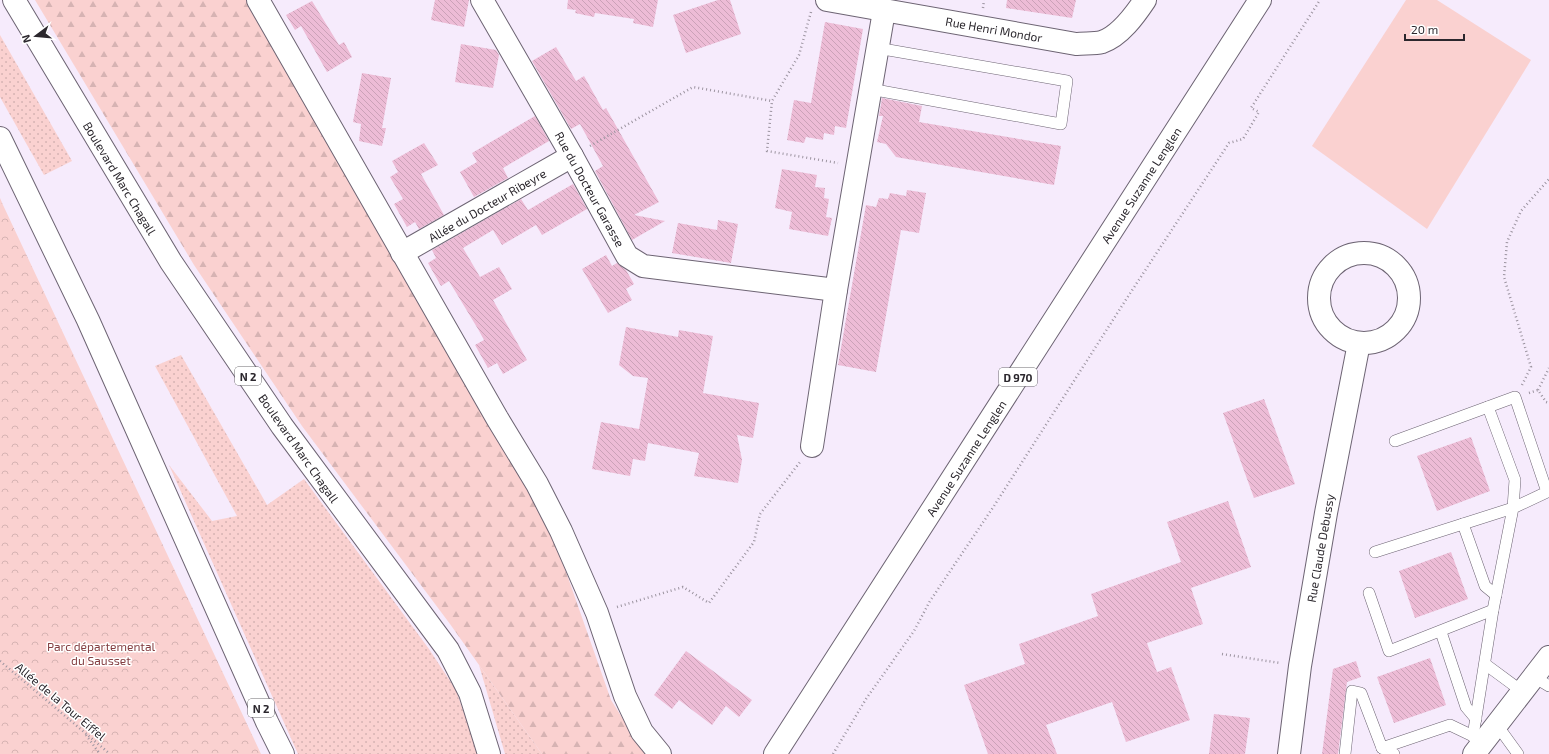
<svg xmlns="http://www.w3.org/2000/svg" width="1549" height="754" font-family="'Exo 2',sans-serif">
	<style>
		.grass { fill: url(#grass-dots) }
		.forest { fill: url(#forest-firs) }
		.park { fill: url(#park-crowns) }
		.pitch { fill: #fad1d0 }
		.building { fill: url(#building-back-hatch) }
		.lines { fill: none; stroke-linecap: round; stroke-linejoin: round }
		.service-casing { stroke: #6d6473; stroke-width: 12 }
		.minor-casing { stroke: #6d6473; stroke-width: 24 }
		.primary-casing { stroke: #6d6473; stroke-width: 24 }
		.trunk-casing { stroke: #6d6473; stroke-width: 24 }
		.path { stroke: #9c94a0; stroke-width: 2.5; stroke-dasharray: 1 3; stroke-linecap: butt }
		.service { stroke: #fff; stroke-width: 11 }
		.minor { stroke: #fff; stroke-width: 22 }
		.primary { stroke: #fff; stroke-width: 22 }
		.trunk { stroke: #fff; stroke-width: 22 }
		.labels { text-anchor: middle; dominant-baseline: central; stroke-width: 3; stroke-linejoin: round; paint-order: stroke }
		.shield { fill: #fff; stroke: #6b686c; stroke-width: 1 }
		.shield-label { font-size: 11px; font-weight: bold; fill: #2b272d }
		.street-label { font-size: 12px; fill: #2b272d; stroke: #fff }
		.park-label { font-size: 12px; fill: #843f42; stroke: #fff }
	</style>
	<defs>
		<pattern id="grass-dots" width="8" height="8" patternUnits="userSpaceOnUse"><rect width="8" height="8" fill="#fad1d0"/><path d="M2 2h.1M6 6h.1" fill="none" stroke="#d6b3b3" stroke-width="1.8" stroke-linecap="round"/></pattern>
		<pattern id="forest-firs" width="22" height="20" patternUnits="userSpaceOnUse"><rect width="22" height="20" fill="#fad1d0"/><path d="M5 1l3.5 6h-7zM16 11l3.5 6h-7z" fill="#d6b3b3"/></pattern>
		<pattern id="park-crowns" width="20" height="18" patternUnits="userSpaceOnUse"><rect width="20" height="18" fill="#fad1d0"/><path d="M2 6a3 3 0 1 1 6 0M12 15a3 3 0 1 1 6 0" fill="none" stroke="#d6b3b3"/></pattern>
		<pattern id="building-back-hatch" width="6" height="6" patternUnits="userSpaceOnUse"><rect width="6" height="6" fill="#edbcd6"/><path d="M-1 5l2 2M0 0l6 6M5-1l2 2" fill="none" stroke="#cba2b8"/></pattern>
	</defs>
	<rect width="100%" height="100%" fill="#f6ebfc"/>
	<g class="grass">
		<path d="M0 35 72 161 44 175 0 97Z"/>
		<path d="M181 355 267 505 304 479 429 649 456 690 478 754H298L169 465 212 521 237 516 155 366Z"/>
		<path d="M479 665 542 754H505Z"/>
	</g>
	<path class="forest" d="M35 0H251L552 532 611 700 645 754H542L450 624 302 426 194 265Z"/>
	<path class="park" d="M0 198 3 205 261 754H0Z"/>
	<path class="pitch" d="M1406 0H1437L1531 60 1427 229 1312 146Z"/>
	<g class="building">
		<path d="M435 0H469L464 27 431 20Z"/>
		<path d="M568 0H658L653 27 633 23 634 19 595 13 594 17 575 13 576 10 567 9Z"/>
		<path d="M718 0H730L741 34 686 53 673 15Z"/>
		<path d="M1007 0H1076L1072 18 1006 8Z"/>
		<path d="M312 1 339 45 344 42 352 57 327 72 301 26 295 30 286 15Z"/>
		<path d="M825 22 863 29 846 128 835 126 834 135 824 133 823 140 806 137 804 143 787 140 794 100 811 103Z"/>
		<path d="M461 44 496 50 499 55 493 88 455 82Z"/>
		<path d="M556 47 576 81 584 76 603 110 606 108 659 202 634 215 665 221 632 240 595 171 603 166 580 124 571 129 532 61Z"/>
		<path d="M362 73 391 78 382 128H386L382 146 359 141 361 124 353 122Z"/>
		<path d="M882 98 922 106 919 122 1061 146 1054 185 896 157 886 144 877 142 883 116H879Z"/>
		<path d="M535 116 549 141 503 168 508 178 474 197 460 172 477 162 472 153Z"/>
		<path d="M424 143 438 165 421 174 444 215 419 229 415 222 407 227 394 204 403 199 390 177 398 172 392 161Z"/>
		<path d="M782 169 817 175 815 187 825 188 824 198 829 199 826 217 832 218 828 236 789 229 792 212 775 208Z"/>
		<path d="M573 184 587 209 542 235 536 225 502 245 493 230 463 248 480 277 499 267 512 289 493 300 527 360 503 374 497 363 488 368 475 345 484 340 478 329 449 281 441 286 428 263 436 258 432 250 521 199 528 210Z"/>
		<path d="M907 190 926 193 919 233 901 230 876 372 838 365 866 205 876 207 879 198 888 199 890 193 906 196Z"/>
		<path d="M718 220 738 224 731 263 672 253 678 223 717 230Z"/>
		<path d="M606 255 612 266 617 263 626 270 634 284 626 289 632 300 608 313 582 269Z"/>
		<path d="M626 327 678 337 679 330 713 336 703 393 759 403 753 438 737 435 742 460 738 483 694 476 699 453 648 443 645 461 633 459 630 476 592 469 601 422 639 429 648 378 633 376 619 365Z"/>
		<path d="M1264 399 1295 484 1254 498 1223 413Z"/>
		<path d="M1471 437 1490 491 1437 511 1417 456Z"/>
		<path d="M1228 501 1251 567 1191 588 1203 624 1147 643 1157 672 1171 667 1190 720 1126 742 1112 702 1046 725 1057 754H988L964 685 1025 664 1019 644 1098 616 1091 594 1181 562 1167 522Z"/>
		<path d="M1451 552 1468 599 1415 618 1399 571Z"/>
		<path d="M686 651 752 700 739 717 726 706 712 725 679 700 672 709 654 695Z"/>
		<path d="M1430 658 1446 705 1394 723 1377 677Z"/>
		<path d="M1356 661 1361 677 1347 682 1338 754H1322L1333 669Z"/>
		<path d="M1214 714 1250 718 1245 754H1209Z"/>
	</g>
	<g class="lines">
		<g class="service-casing">
			<g id="service">
				<path d="M870 89 1061 124 1067 81 877 48"/>
				<path d="M1395 441 1515 397 1547 492 1513 508 1493 610 1473 736 1480 746"/>
				<path d="M1463 524 1485 586 1496 595"/>
				<path d="M1375 552 1513 508 1515 480 1488 407"/>
				<path d="M1369 593 1389 651 1493 610"/>
				<path d="M1441 632 1466 707 1476 719"/>
				<path d="M1485 664 1523 692"/>
				<path d="M1534 677 1549 686"/>
				<path d="M1497 725 1518 754"/>
				<path d="M1382 748 1450 725 1473 736"/>
				<path d="M1345 754 1352 691 1361 693 1382 748 1394 754"/>
			</g>
		</g>
		<g class="minor-casing">
			<g id="minor">
				<path d="M258 0 497 418 537 484 561 531 597 613 625 696 642 732 660 754"/>
				<path d="M482 0 572 156 627 256 643 266 836 290 884 11"/>
				<path d="M827 0 1076 44C1084 43 1094 44 1102 42 1120 36 1135 15 1145 0"/>
				<path d="M402 253 572 156"/>
				<circle cx="1364" cy="298" r="45"/>
				<path d="M812 446 836 290"/>
				<path d="M1289 754 1300 666 1326 513 1359 343"/>
				<path d="M1474 754 1549 657"/>
			</g>
		</g>
		<g class="primary-casing">
			<path id="primary" d="M775 754 1260 0"/>
		</g>
		<g class="trunk-casing">
			<g id="trunk">
				<path d="M14 0 171 262 282 426 448 650 470 693 489 754"/>
				<path d="M0 138 88 320 267 722 283 754"/>
			</g>
		</g>
		<g class="path">
			<path d="M983 8 984 0"/>
			<path d="M811 12 799 55 772 101 767 151 838 163"/>
			<path d="M590 146 693 87 772 101"/>
			<path d="M1522 385 1531 367 1504 277 1507 242 1521 211 1549 179"/>
			<path d="M1538 390 1549 368"/>
			<path d="M1529 393 1538 390 1546 402 1549 403"/>
			<path d="M617 607 683 587 709 603 754 542 760 514 800 462"/>
			<path d="M1222 654 1280 663"/>
			<path d="M0 661 110 754"/>
			<path d="M86 735 100 754"/>
			<path d="M833 754 866 699 914 631 930 601 994 506 1127 298 1229 143 1243 139 1259 112 1251 108 1320 0"/>
		</g>
		<use href="#service" class="service"/>
		<use href="#minor" class="minor"/>
		<use href="#primary" class="primary"/>
		<use href="#trunk" class="trunk"/>
	</g>
	<g class="labels">
		<g class="shield">
			<rect x="235" y="367" width="26" height="18" rx="3"/>
			<rect x="999" y="368" width="38" height="18" rx="3"/>
			<rect x="248" y="699" width="26" height="18" rx="3"/>
		</g>
		<g class="shield-label">
			<text x="248" y="376">N 2</text>
			<text x="1018" y="377">D 970</text>
			<text x="261" y="708">N 2</text>
		</g>
		<g class="street-label">
			<text transform="translate(994 29) rotate(10)">Rue Henri Mondor</text>
			<text transform="translate(120 178) rotate(59)">Boulevard Marc Chagall</text>
			<text transform="translate(1141 185) rotate(-57)">Avenue Suzanne Lenglen</text>
			<text transform="translate(590 189) rotate(61)">Rue du Docteur Garasse</text>
			<text transform="translate(487 205) rotate(-30)">Allée du Docteur Ribeyre</text>
			<text transform="translate(299 448) rotate(55)">Boulevard Marc Chagall</text>
			<text transform="translate(966 458) rotate(-57)">Avenue Suzanne Lenglen</text>
			<text transform="translate(1320 548) rotate(-80)">Rue Claude Debussy</text>
			<text transform="translate(61 701) rotate(40)">Allée de la Tour Eiffel</text>
		</g>
		<g class="park-label">
			<text x="101" y="646">Parc départemental<tspan x="101" dy="14">du Sausset</tspan></text>
		</g>
	</g>
	<g transform="translate(36 36) rotate(254)" stroke="#ffffff" stroke-width="3" paint-order="stroke">
	<path d="M0-3L7 15L0 10L-7 15Z" fill="#2b272d"/>
	<text y="-6" font-size="11" font-weight="bold" text-anchor="middle" fill="#2b272d">N</text>
	</g>
	<path d="M1405 34v6h59v-6" fill="none" stroke="#2b272d" stroke-width="2"/>
	<text x="1411" y="34" font-size="12" fill="#2b272d" stroke="#ffffff" stroke-width="3" paint-order="stroke">20 m</text>
</svg>
